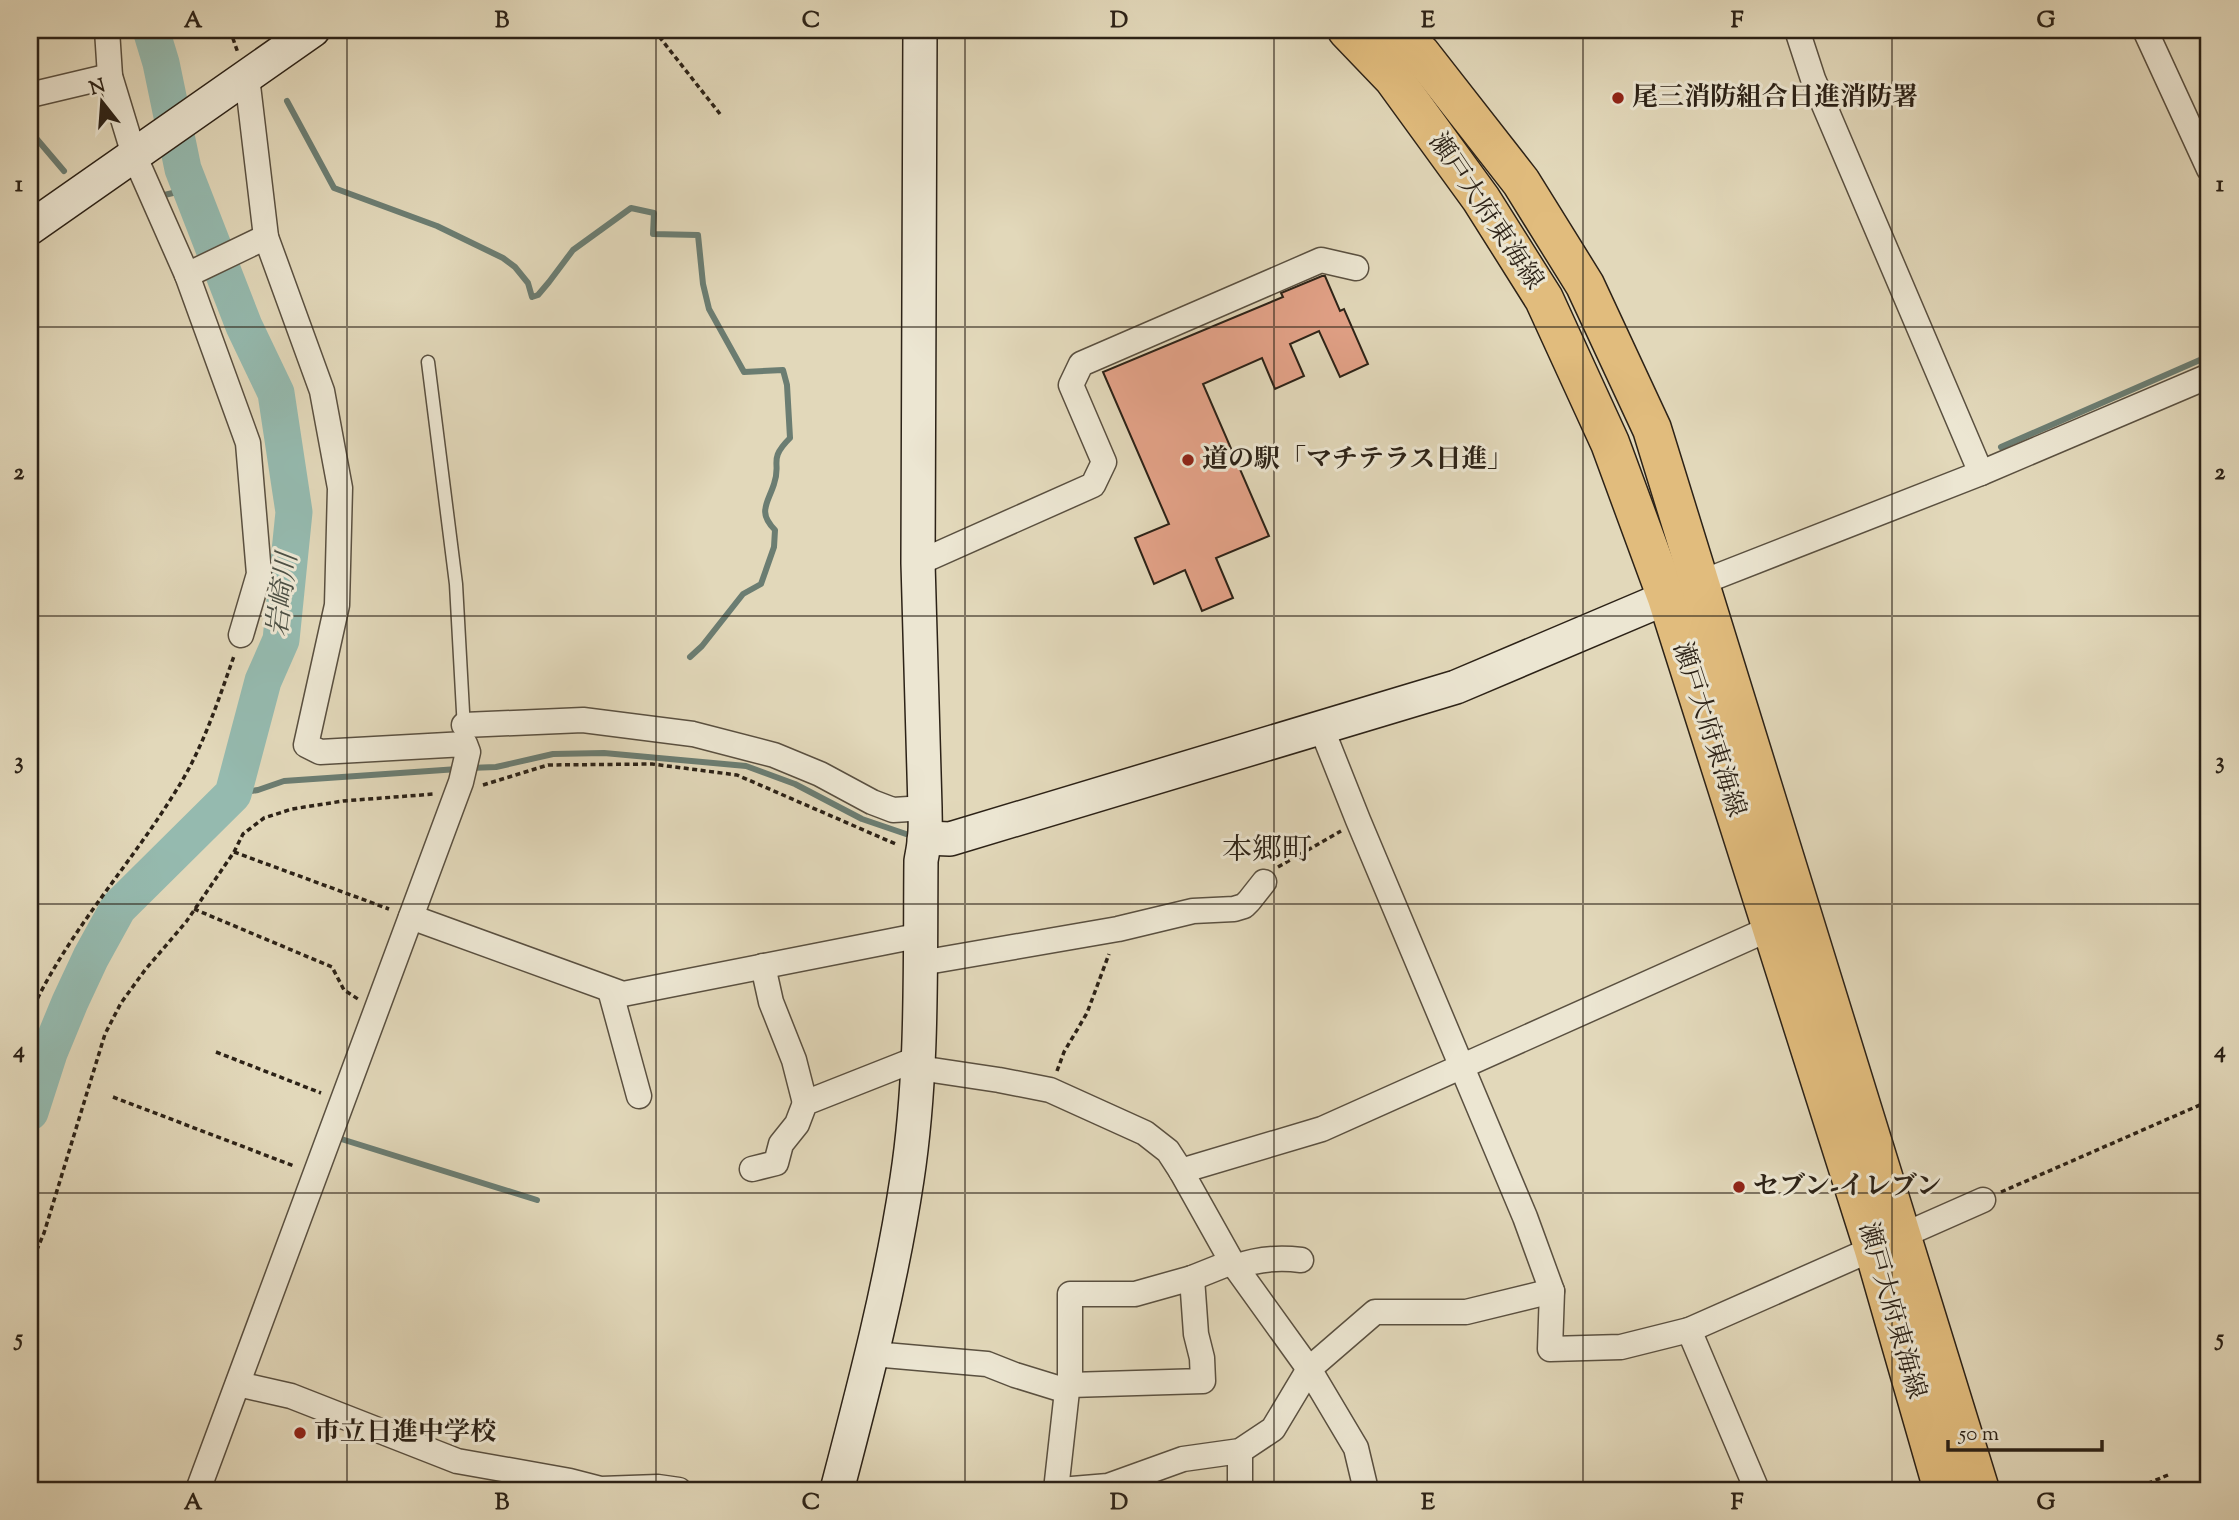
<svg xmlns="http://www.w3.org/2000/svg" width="2239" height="1520" font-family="'Sorts Mill Goudy','Noto Serif JP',serif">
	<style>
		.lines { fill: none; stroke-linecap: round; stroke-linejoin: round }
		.stream { stroke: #6b7d72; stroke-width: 6 }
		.river { stroke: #95baaf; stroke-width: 37 }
		.building { fill: #e3a288; stroke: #2c2217; stroke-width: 2 }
		.lane-casing { stroke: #5a5040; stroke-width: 15 }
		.street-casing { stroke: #5a5040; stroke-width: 27 }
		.secondary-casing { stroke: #2c2217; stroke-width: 36 }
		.primary-casing { stroke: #2c2217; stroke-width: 41 }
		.path { stroke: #2c2217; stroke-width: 3.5; stroke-dasharray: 5 3.5; stroke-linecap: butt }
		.lane { stroke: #ece6d2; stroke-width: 12 }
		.street { stroke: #ece6d2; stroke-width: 24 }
		.secondary { stroke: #ece6d2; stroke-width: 33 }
		.primary { stroke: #e1bc7d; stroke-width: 38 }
		.grid { fill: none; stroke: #2c2217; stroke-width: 2; stroke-opacity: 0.55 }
		.poi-dot { fill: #8f2418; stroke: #ece6d2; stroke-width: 2.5 }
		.labels { text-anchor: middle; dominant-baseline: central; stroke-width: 6; stroke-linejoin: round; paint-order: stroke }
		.poi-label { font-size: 26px; font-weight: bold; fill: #2c2217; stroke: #ece6d2; text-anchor: start }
		.street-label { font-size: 26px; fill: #2c2217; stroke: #ece6d2 }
		.water-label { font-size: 28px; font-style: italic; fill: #4c5045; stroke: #ece6d2 }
		.quarter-label { font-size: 30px; fill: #2c2217; stroke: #ece6d2 }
		.neatline { fill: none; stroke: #2c2217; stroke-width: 2.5 }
		.grid-label { font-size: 23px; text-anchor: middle; font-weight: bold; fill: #2c2217 }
	</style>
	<rect width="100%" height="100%" fill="#e2d8ba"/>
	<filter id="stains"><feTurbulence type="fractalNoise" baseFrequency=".00286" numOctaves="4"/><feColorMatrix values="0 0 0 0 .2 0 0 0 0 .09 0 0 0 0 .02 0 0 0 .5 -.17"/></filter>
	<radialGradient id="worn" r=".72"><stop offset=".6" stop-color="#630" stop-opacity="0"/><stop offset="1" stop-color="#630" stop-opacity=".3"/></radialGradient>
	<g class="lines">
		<g class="stream">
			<path d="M287 101 334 188 437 226 503 258 515 267 528 283 532 297 538 295 549 282 573 250 631 208 654 213 653 234 698 235 703 284 709 309 744 372 783 370 787 385 790 438C767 461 782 462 774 484 768 503 757 512 775 530L774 547 761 584 743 594 702 646 690 657"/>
			<path d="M30 131 64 171"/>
			<path d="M160 196 190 189"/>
			<path d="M2001 447 2209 356"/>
			<path d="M469 768 496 767 553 754 604 753 746 766 795 784 862 819 906 834"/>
			<path d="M233 794 258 790 284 781 458 769"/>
			<path d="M338 1138 537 1200"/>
		</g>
		<path class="river" d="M30 1112 49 1053 70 1002 91 957 118 908 233 794 263 681 281 640 294 512 276 393 244 326 183 169 161 63 151 30"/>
	</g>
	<path class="building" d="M1322 276H1325L1340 311 1344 309 1368 364 1340 377 1319 331 1290 344 1304 376 1275 389 1262 358 1203 384 1269 536 1216 558 1233 598 1202 611 1185 570 1154 584 1135 538 1169 524 1103 372 1283 297 1281 293Z"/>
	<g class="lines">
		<g class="lane-casing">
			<path id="lane" d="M428 362 456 584 464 730"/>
		</g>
		<g class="street-casing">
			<g id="street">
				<path d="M107 30 110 76 134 155 187 275 248 443 259 574 241 635"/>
				<path d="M1797 30 1813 79 1981 473"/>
				<path d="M2145 30 2209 169"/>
				<path d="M30 95 110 76"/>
				<path d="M187 275 266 237"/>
				<path d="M918 563 1093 485 1104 462 1071 385 1081 364 1321 260 1356 268"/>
				<path d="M1700 583 1981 473 2209 376"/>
				<path d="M464 725 583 720 693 734 774 755 820 774 872 802 893 810 925 808"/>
				<path d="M1321 727 1358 820 1525 1217 1552 1291 1550 1349 1621 1347 1689 1330 1983 1200"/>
				<path d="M411 917 623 994 922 935"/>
				<path d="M921 963 1118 929 1193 911 1234 909 1244 906 1249 901 1264 882"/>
				<path d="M763 966 771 1002 794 1060 805 1103"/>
				<path d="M610 990 639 1096"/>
				<path d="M919 1068 999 1080 1050 1090 1145 1133 1168 1151 1181 1171 1232 1262 1309 1369 1356 1448 1366 1490"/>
				<path d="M752 1169 776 1163 781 1144 797 1124 805 1103 919 1058"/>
				<path d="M1181 1171 1322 1129 1771 928"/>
				<path d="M1235 1267C1257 1259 1278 1257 1301 1260"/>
				<path d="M1689 1330 1757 1490"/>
				<path d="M873 1354 987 1364 1015 1375 1067 1391"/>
				<path d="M238 1384 291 1396 457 1461 570 1481 601 1489 658 1487 679 1490"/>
				<path d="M1070 1385 1203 1381 1202 1358 1196 1334 1192 1278"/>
				<path d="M1240 1451V1490"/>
				<path d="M198 1490 461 782 468 752 465 744 320 752 306 745 337 605 340 488 322 391 266 237 247 77"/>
				<path d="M1056 1490 1067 1391 1070 1385V1294H1135L1192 1278 1232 1262"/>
				<path d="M1060 1490 1108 1486 1183 1459 1240 1451 1273 1429 1309 1369 1375 1312H1466L1552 1291"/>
			</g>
		</g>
		<g class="secondary-casing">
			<g id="secondary">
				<path d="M30 228 313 30"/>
				<path d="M925 838 950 839 1456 687 1692 587"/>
				<path d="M837 1490C864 1387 891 1285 907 1179 923 1074 920 967 921 861 922 854 924 847 924 840 926 830 925 819 925 808L918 563 920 30"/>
			</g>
		</g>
		<g class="primary-casing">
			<g id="primary">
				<path d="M1347 30 1393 78 1481 199 1544 299 1610 443 1667 598 1874 1250 1943 1490"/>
				<path d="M1397 30 1421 54 1521 182 1585 285 1652 429 1980 1490"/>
			</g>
		</g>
		<g class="path">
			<path d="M230 30 238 53"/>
			<path d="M654 30 720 114"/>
			<path d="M483 785 548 765 652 764 737 775 898 845"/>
			<path d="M234 852 389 909"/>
			<path d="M1278 867 1341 831"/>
			<path d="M194 909 332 967 344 990 358 999"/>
			<path d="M30 1014C68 931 130 866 177 789 203 748 218 701 234 656"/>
			<path d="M216 1052 321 1093"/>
			<path d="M1057 1071 1064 1052 1087 1013 1109 954"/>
			<path d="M113 1097 294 1166"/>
			<path d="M2001 1192 2209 1101"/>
			<path d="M30 1266 44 1233 105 1034 121 1003 145 970 186 922 234 852 243 834 264 818 292 809 343 801 434 794"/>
			<path d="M2132 1490 2168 1475"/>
		</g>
		<use href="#lane" class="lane"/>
		<use href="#street" class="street"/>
		<use href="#secondary" class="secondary"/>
		<use href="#primary" class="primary"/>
	</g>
	<path class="grid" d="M347 30V1490M656 30V1490M965 30V1490M1274 30V1490M1583 30V1490M1892 30V1490M30 327H2209M30 616H2209M30 904H2209M30 1193H2209"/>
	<g class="poi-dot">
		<circle cx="1618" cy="98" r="7"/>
		<circle cx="1188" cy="460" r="7"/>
		<circle cx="1739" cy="1187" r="7"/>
		<circle cx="300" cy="1433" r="7"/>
	</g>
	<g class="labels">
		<g class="poi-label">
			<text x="1632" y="98">尾三消防組合日進消防署</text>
			<text x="1202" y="460">道の駅「マチテラス日進」</text>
			<text x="1753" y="1187">セブン-イレブン</text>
			<text x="314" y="1433">市立日進中学校</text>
		</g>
		<g class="street-label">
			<text transform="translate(1485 212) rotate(56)">瀬戸大府東海線</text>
			<text transform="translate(1708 730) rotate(72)">瀬戸大府東海線</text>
			<text transform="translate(1891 1311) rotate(74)">瀬戸大府東海線</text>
		</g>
		<g class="water-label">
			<text transform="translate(284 595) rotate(-83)">岩崎川</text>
		</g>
		<g class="quarter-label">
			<text x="1267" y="851">本郷町</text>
		</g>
	</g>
	<rect width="2239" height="1520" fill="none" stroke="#e2d8ba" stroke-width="77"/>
	<g transform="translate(102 102) rotate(343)" stroke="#ece6d2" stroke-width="5" paint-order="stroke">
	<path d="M0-5L12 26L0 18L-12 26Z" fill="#2c2217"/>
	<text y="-10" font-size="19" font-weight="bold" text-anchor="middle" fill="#2c2217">N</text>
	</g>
	<path d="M1948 1440v10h154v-10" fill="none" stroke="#2c2217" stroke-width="3.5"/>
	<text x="1959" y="1440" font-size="21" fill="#2c2217" stroke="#ece6d2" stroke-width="5" paint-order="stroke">50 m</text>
	<rect x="38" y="38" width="2162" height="1444" class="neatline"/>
	<g class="grid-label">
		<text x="193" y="27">A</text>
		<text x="502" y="27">B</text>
		<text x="811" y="27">C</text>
		<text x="1119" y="27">D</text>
		<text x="1428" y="27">E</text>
		<text x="1737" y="27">F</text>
		<text x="2046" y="27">G</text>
		<text x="19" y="191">1</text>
		<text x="2220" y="191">1</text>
		<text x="19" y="479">2</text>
		<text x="2220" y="479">2</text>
		<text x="19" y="768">3</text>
		<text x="2220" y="768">3</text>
		<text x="19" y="1057">4</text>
		<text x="2220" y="1057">4</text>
		<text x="19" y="1345">5</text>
		<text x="2220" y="1345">5</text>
		<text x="193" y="1509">A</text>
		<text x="502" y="1509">B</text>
		<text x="811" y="1509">C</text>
		<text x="1119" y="1509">D</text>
		<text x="1428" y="1509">E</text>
		<text x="1737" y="1509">F</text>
		<text x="2046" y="1509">G</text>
	</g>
	<rect width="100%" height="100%" filter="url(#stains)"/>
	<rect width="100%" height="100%" fill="url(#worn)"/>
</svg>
